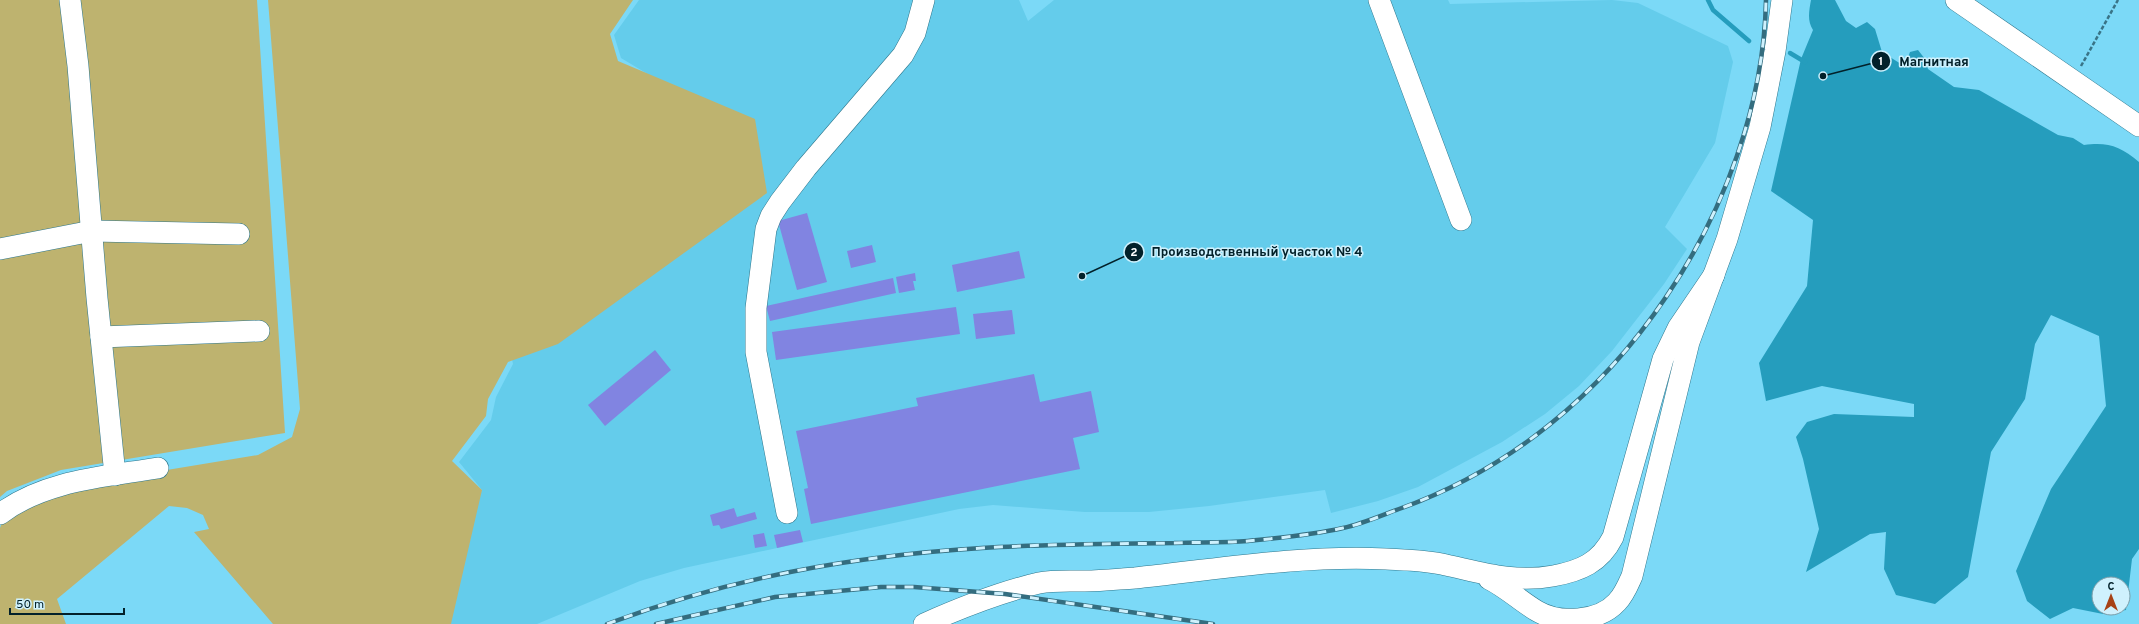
<svg xmlns="http://www.w3.org/2000/svg" width="2139" height="624" font-family="Overpass,sans-serif">
	<style>
		.built { fill: #64cceb }
		.green { fill: #beb36f }
		.water { fill: #259dbd; fill-rule: evenodd }
		.lines { fill: none; stroke-linecap: round; stroke-linejoin: round }
		.stream { stroke: #259dbd; stroke-width: 4.5 }
		.building { fill: #8184e1 }
		.minor-casing { stroke: #2d768c; stroke-width: 22 }
		.path { stroke: #397487; stroke-width: 2.5; stroke-dasharray: 4 2; stroke-linecap: butt }
		.minor { stroke: #fff; stroke-width: 21 }
		.rail-casing { stroke: #346d7f; stroke-width: 4.5 }
		.rail { stroke: #cff1fd; stroke-width: 3; stroke-dasharray: 9; stroke-linecap: butt }
		.leader { fill: none; stroke: #02212a; stroke-width: 1.5 }
		.callout-dot { fill: #02212a; stroke: #cff1fd; stroke-width: 1.5 }
		.mark-label { font-size: 12px; text-anchor: middle; font-weight: bold; fill: #fff }
		.callout-label { font-size: 13px; text-anchor: middle; font-weight: bold; fill: #02212a; stroke: #cff1fd; stroke-width: 3; stroke-linejoin: round; paint-order: stroke }
	</style>
	<rect width="100%" height="100%" fill="#7bd9f7"/>
	<path class="built" d="M639 0H1019L1028 21 1054 0H1448L1450 4 1612 0 1638 3 1728 46 1733 62 1715 143 1665 227 1687 249 1664 284 1612 351 1579 386 1545 414 1502 442 1418 487 1378 501 1331 513 1325 490 1209 506 1149 512H1085L993 505 959 509 684 568 640 581 537 624H415L482 490 459 462 491 420 496 397 513 364 494 268 651 76 621 58 614 35Z"/>
	<g class="green">
		<path d="M0 0H257L285 433 61 470 7 491 0 497Z"/>
		<path d="M268 0H633L610 34 618 61 755 119 767 193 558 344 508 362 488 399 486 416 452 461 482 490 451 624H273L194 532 209 529 203 515 187 508 169 506 57 599 66 624H0V528L2 522 46 490 258 455 292 437 300 409Z"/>
	</g>
	<path class="water" d="M1811 0H1835L1846 21 1856 28 1867 22 1875 29 1882 52 1901 64 1907 60 1910 52 1918 50 1925 59 1928 69 1954 87 1979 90 2058 135 2073 138 2084 145C2108 142 2120 146 2139 162V549L2132 559 2126 610 2103 614 2073 608 2050 619 2027 601 2016 571 2051 489 2106 406 2099 336 2051 315 2035 344 2025 399 1991 452 1968 577 1935 604 1896 595 1884 569 1886 532 1870 534 1806 572 1819 529 1803 459 1796 437 1807 422 1834 414 1914 417V404L1822 386 1766 401 1759 363 1807 286 1813 220 1771 191 1801 59 1813 30C1807 21 1809 11 1811 0ZM2099 584H2123V608H2099Z"/>
	<g class="lines">
		<g class="stream">
			<path d="M1708 0 1713 10 1749 41"/>
			<path d="M1790 53 1805 62"/>
		</g>
	</g>
	<g class="building">
		<path d="M807 213 827 282 797 290 778 221Z"/>
		<path d="M872 245 876 262 851 268 847 251Z"/>
		<path d="M1019 251 1025 278 957 292 952 265Z"/>
		<path d="M915 273 916 281H913L915 290 899 293 896 277Z"/>
		<path d="M893 278 896 293 770 321 766 306Z"/>
		<path d="M956 307 960 334 776 360 772 332Z"/>
		<path d="M1012 310 1015 334 976 339 973 314Z"/>
		<path d="M655 350 671 370 605 426 588 405Z"/>
		<path d="M1034 374 1040 402 1091 391 1099 432 1073 438 1080 469 811 524 804 489 808 488 796 431 918 406 916 398Z"/>
		<path d="M734 508 737 517 755 512 757 519 721 529 719 525 713 526 710 515Z"/>
		<path d="M800 530 803 542 777 548 774 535Z"/>
		<path d="M764 533 767 546 755 548 753 535Z"/>
	</g>
	<g class="lines">
		<g class="minor-casing">
			<g id="minor">
				<path d="M70 0 78 66 97 298 115 475"/>
				<path d="M1379 0 1461 220"/>
				<path d="M1956 0 2139 126"/>
				<path d="M0 249 92 231 239 234"/>
				<path d="M101 337 259 331"/>
				<path d="M787 513 756 352V308L766 229 771 216 780 202 806 168 903 55 915 33 924 0"/>
				<path d="M0 514C45 480 104 477 158 468"/>
				<path d="M1489 579C1507 588 1520 601 1537 611 1559 624 1599 622 1617 602 1624 595 1628 585 1632 576L1689 342 1727 239 1760 127 1775 51 1782 0"/>
				<path d="M924 624C960 608 1000 592 1039 583 1053 580 1070 581 1085 581 1102 581 1119 579 1135 578 1218 569 1302 555 1386 559 1406 560 1426 560 1446 565 1483 573 1514 583 1553 576 1580 571 1600 563 1613 537L1663 359 1678 328 1714 275"/>
			</g>
		</g>
		<path class="path" d="M2081 66 2118 0"/>
		<use href="#minor" class="minor"/>
		<g class="rail-casing">
			<g id="rail">
				<path d="M607 624C730 578 851 556 982 548 1046 544 1110 544 1174 543 1198 542 1223 543 1248 541 1279 538 1312 535 1343 528 1362 524 1380 516 1399 509 1509 470 1601 394 1666 297 1724 212 1764 104 1766 0"/>
				<path d="M656 624 775 597 881 587H914L1005 594 1213 624"/>
			</g>
		</g>
		<use href="#rail" class="rail"/>
	</g>
	<path class="leader" d="M1823 76L1881 61M1082 276L1134 252"/>
	<g class="callout-dot">
		<circle cx="1823" cy="76" r="4"/>
		<circle cx="1082" cy="276" r="4"/>
		<circle cx="1881" cy="61" r="10"/>
		<circle cx="1134" cy="252" r="10"/>
	</g>
	<g class="mark-label">
		<text x="1881" y="65">1</text>
		<text x="1134" y="256">2</text>
	</g>
	<g class="callout-label">
		<text x="1934" y="66">Магнитная</text>
		<text x="1257" y="256">Производственный участок № 4</text>
	</g>
	<g transform="translate(2111 596)"><circle r="19" fill="#cff1fd" stroke="#7d9ea9"/>
	<path d="M0-3L7 15L0 10L-7 15Z" fill="#a74216"/>
	<text y="-6" font-size="11" font-weight="bold" text-anchor="middle" fill="#02212a">С</text>
	</g>
	<path d="M10 608v6h114v-6" fill="none" stroke="#02212a" stroke-width="2"/>
	<text x="16" y="608" font-size="12" fill="#02212a" stroke="#cff1fd" stroke-width="3" paint-order="stroke">50 m</text>
</svg>
